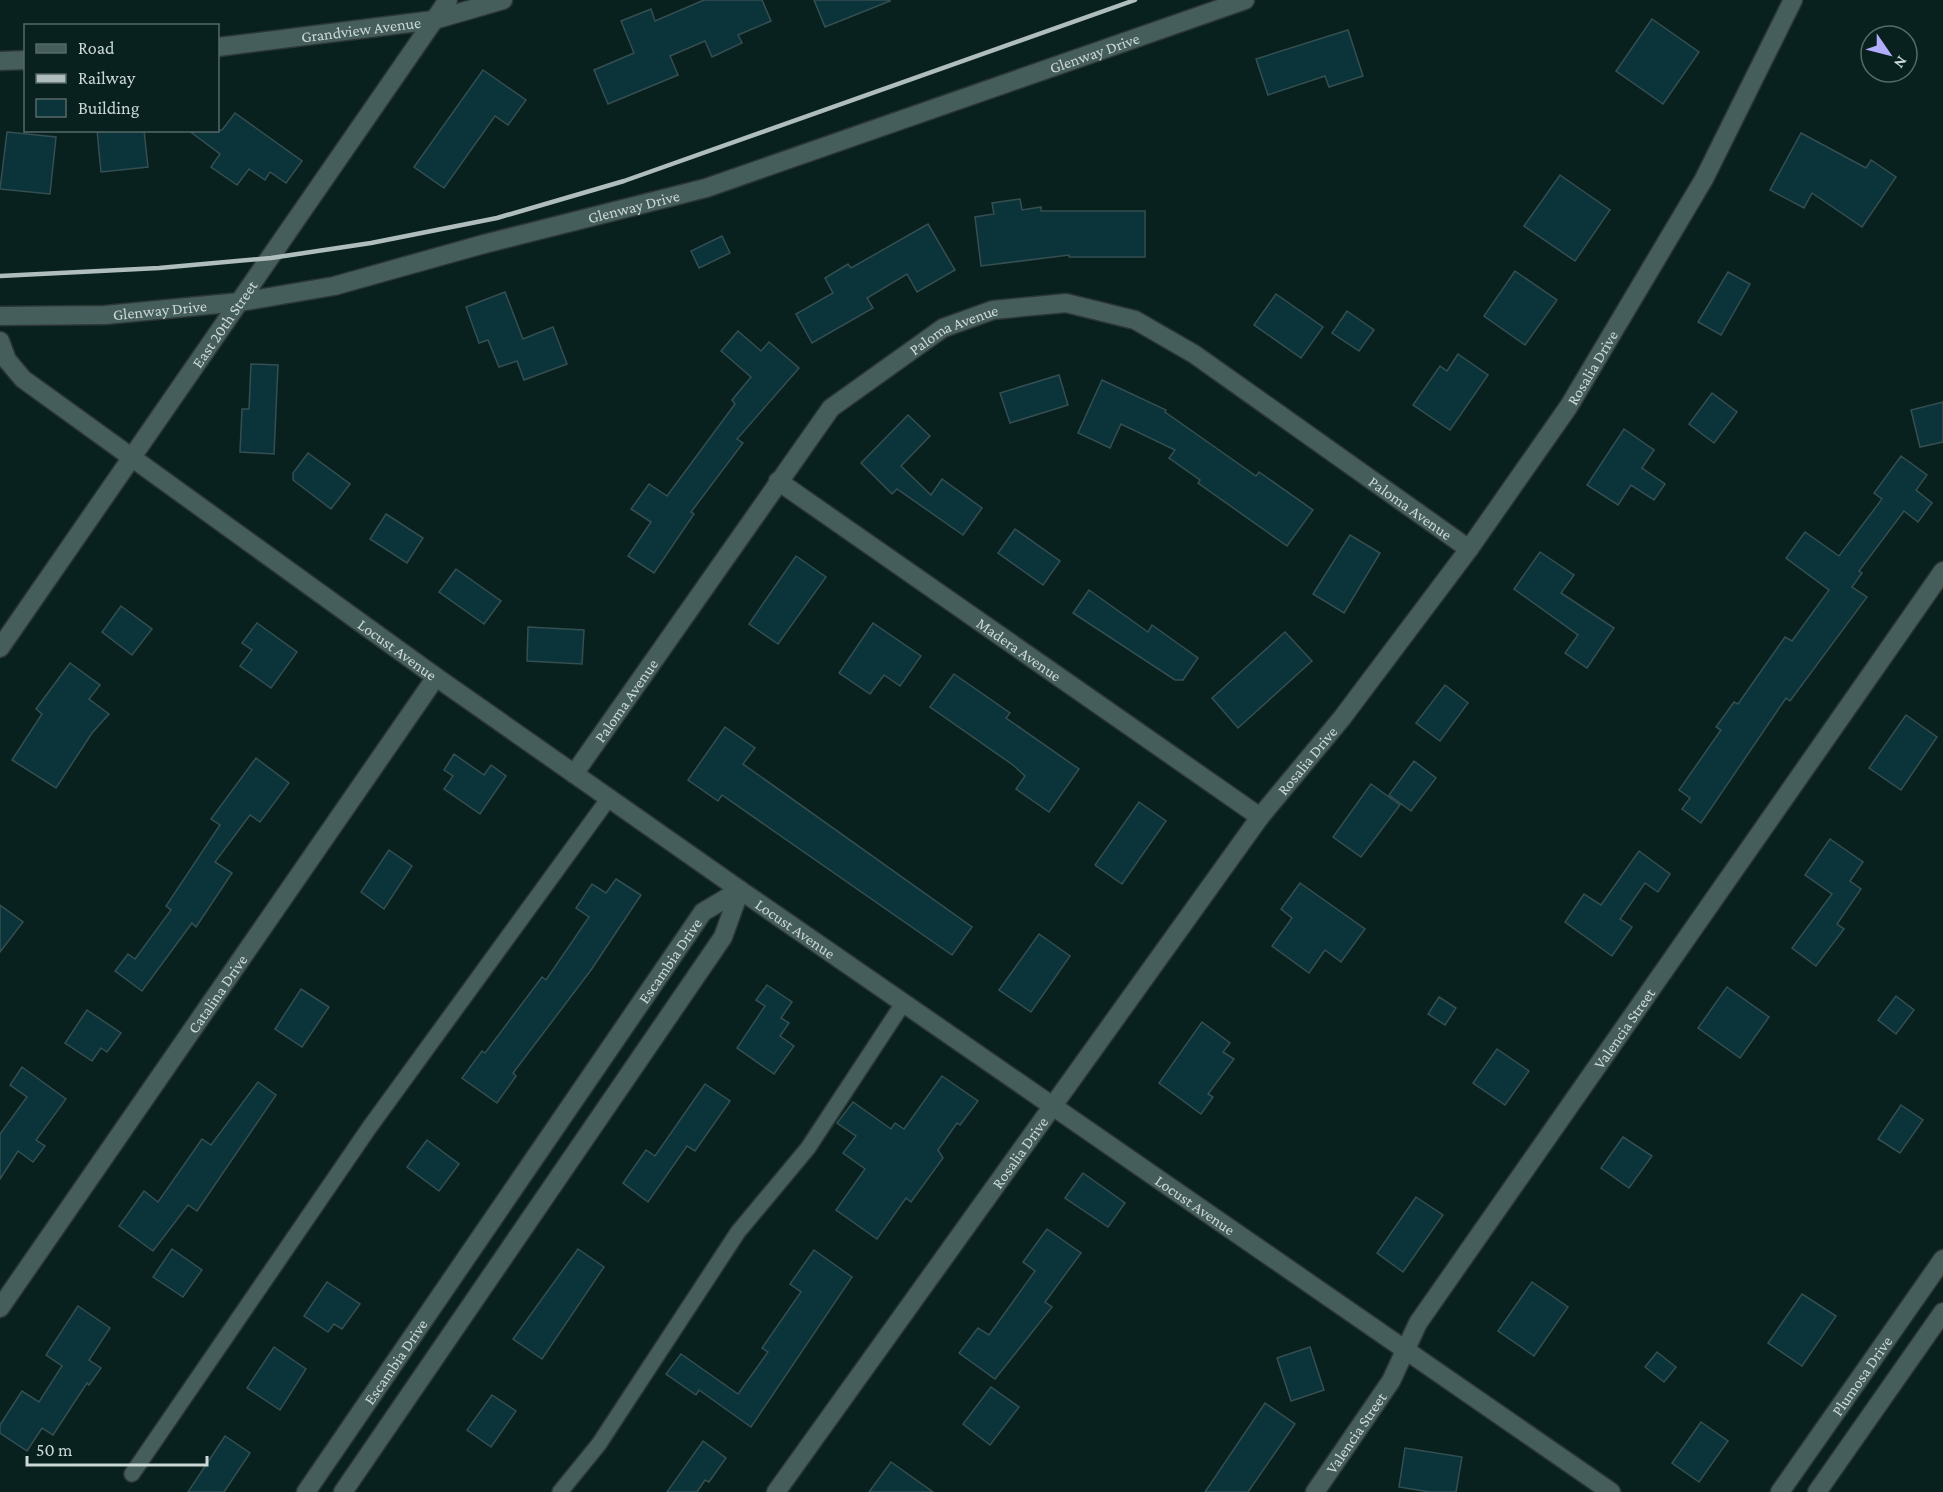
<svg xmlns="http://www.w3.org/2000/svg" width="1943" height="1492" font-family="'Crimson Pro',serif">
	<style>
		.building { fill: #0a3439; stroke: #354e51; stroke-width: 1.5 }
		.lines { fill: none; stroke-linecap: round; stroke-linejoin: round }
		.lane-casing { stroke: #2c3735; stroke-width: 18 }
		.street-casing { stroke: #2c3735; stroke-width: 21 }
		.secondary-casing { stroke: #2c3735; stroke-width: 21 }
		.lane { stroke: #465e5b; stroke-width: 15 }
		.street { stroke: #465e5b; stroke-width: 18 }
		.secondary { stroke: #465e5b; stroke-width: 18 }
		.rail { stroke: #afbebc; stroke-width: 4.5 }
		.labels { text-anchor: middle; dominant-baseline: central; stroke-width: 5; stroke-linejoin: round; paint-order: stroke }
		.street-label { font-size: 16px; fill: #cad8d6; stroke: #09211e }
	</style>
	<rect width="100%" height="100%" fill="#09211e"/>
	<g class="building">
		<path d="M704 0H762L771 21 738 35 742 43 712 57 705 41 670 56 678 75 608 104 594 70 634 53 621 21 651 9 655 21Z"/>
		<path d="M814 0H889L890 1 825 27Z"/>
		<path d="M1652 19 1699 52 1663 104 1616 71Z"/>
		<path d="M1348 30 1363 76 1329 87 1325 76 1268 95 1256 59Z"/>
		<path d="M483 70 526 100 508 125 495 116 444 188 414 167Z"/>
		<path d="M235 113 302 161 286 183 270 172 265 180 249 169 237 185 211 167 220 154 188 130H222Z"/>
		<path d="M97 130H144L148 167 101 172Z"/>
		<path d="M7 132 56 137 50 194 0 189Z"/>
		<path d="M1801 133 1866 168 1871 160 1896 177 1862 227 1812 193 1804 208 1770 190Z"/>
		<path d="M1560 175 1610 210 1575 261 1524 226Z"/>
		<path d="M1020 199 1022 210 1041 207V211H1145V257H1069V255L981 266 975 217 994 214 992 203Z"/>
		<path d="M928 224 955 270 917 292 907 274 867 298 873 308 812 343 796 314 833 293 825 278 848 264 851 268Z"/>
		<path d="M722 236 730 253 699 268 691 251Z"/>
		<path d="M1515 271 1557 300 1525 345 1484 316Z"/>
		<path d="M1728 272 1750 284 1721 335 1698 322Z"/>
		<path d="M505 292 523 339 553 327 567 364 524 380 517 361 499 367 488 340 479 343 466 307Z"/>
		<path d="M1276 294 1323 327 1301 358 1254 325Z"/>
		<path d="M1347 311 1374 330 1359 351 1332 333Z"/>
		<path d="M738 331 761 351 769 342 799 368 737 439 743 443 691 512 694 514 654 573 628 556 651 522 631 509 649 484 667 496 735 404 732 400 751 377 721 351Z"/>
		<path d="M1458 354 1488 375 1450 430 1413 405 1440 366 1447 371Z"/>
		<path d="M251 364 278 365 274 454 240 452 242 409H249Z"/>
		<path d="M1059 375 1068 405 1010 423 1000 393Z"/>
		<path d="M1102 380 1166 410 1165 412 1256 476 1259 472 1313 510 1287 546 1198 483 1200 480 1169 458 1175 450 1121 424 1110 448 1078 433Z"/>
		<path d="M1712 393 1737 412 1714 443 1689 424Z"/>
		<path d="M1943 402V442L1920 447 1911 410Z"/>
		<path d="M908 415 930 436 901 466 931 495 942 479 982 508 963 535 897 489 892 494 861 463Z"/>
		<path d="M1624 429 1654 450 1642 468 1665 484 1654 500 1631 485 1618 505 1587 485Z"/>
		<path d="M308 453 350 484 331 509 293 480V473Z"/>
		<path d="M1901 456 1927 475 1916 490 1932 503 1918 522 1904 511 1859 571 1862 573 1852 587 1867 597 1790 701 1786 698 1701 823 1682 809 1690 798 1679 790 1721 730 1716 727 1734 702 1738 704 1785 637 1792 641 1829 590 1786 558 1805 532 1839 556 1882 499 1874 493Z"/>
		<path d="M386 514 423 538 407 563 370 539Z"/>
		<path d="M1015 529 1060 561 1043 585 998 553Z"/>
		<path d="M1350 535 1380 553 1344 613 1313 594Z"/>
		<path d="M1540 552 1574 575 1561 593 1614 628 1587 668 1565 653 1578 635 1514 589Z"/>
		<path d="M796 556 826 577 778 644 749 624Z"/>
		<path d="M456 569 501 601 484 624 439 592Z"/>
		<path d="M1089 590 1148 632 1152 625 1198 658 1183 680H1175L1073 613Z"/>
		<path d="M121 606 152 629 132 655 102 632Z"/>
		<path d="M257 623 297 652 271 688 240 666 252 650 242 643Z"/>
		<path d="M873 623 921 656 900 686 884 675 870 694 839 673Z"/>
		<path d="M528 627 584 630 582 664 527 661Z"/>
		<path d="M1285 632 1312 661 1238 728 1212 698Z"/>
		<path d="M70 663 100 685 89 699 109 714 92 733 56 788 12 760 42 714 36 709Z"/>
		<path d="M954 674 1010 713 1006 718 1079 769 1049 812 1016 789 1025 776 1013 765 930 707Z"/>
		<path d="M1445 685 1468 703 1440 741 1416 723Z"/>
		<path d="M1906 715 1937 737 1901 790 1869 768Z"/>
		<path d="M725 727 755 748 743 764 972 927 952 955 722 795 718 801 688 780Z"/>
		<path d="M454 754 484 775 491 765 506 776 480 814 444 789 453 776 444 770Z"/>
		<path d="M256 758 289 783 260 822 250 815 215 862 232 873 196 927 192 923 142 991 115 971 128 954 135 959 171 910 166 906 220 825 211 819Z"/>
		<path d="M1414 761 1436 778 1411 811 1389 795Z"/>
		<path d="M1371 784 1400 805 1361 857 1333 837Z"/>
		<path d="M1139 802 1166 821 1122 884 1095 865Z"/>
		<path d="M1830 839 1863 862 1850 881 1861 889 1837 924 1844 929 1816 966 1792 948 1832 894 1805 875Z"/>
		<path d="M389 850 412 866 384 909 361 892Z"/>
		<path d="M1639 851 1670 874 1658 892 1645 883 1620 919 1632 927 1612 956 1565 922 1584 894 1601 905Z"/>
		<path d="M616 879 641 895 591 970 513 1073 516 1076 497 1103 462 1078 482 1051 485 1053 542 977 546 980 589 917 576 908 592 884 606 893Z"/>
		<path d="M1300 883 1365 929 1341 962 1325 950 1309 973 1272 946 1292 918 1281 909Z"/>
		<path d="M0 905 23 922 0 952Z"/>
		<path d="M1039 934 1070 956 1031 1012 999 990Z"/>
		<path d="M767 985 792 1002 781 1018 789 1023 780 1036 794 1046 774 1074 737 1048 765 1006 756 1000Z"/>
		<path d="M1727 987 1769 1017 1740 1058 1698 1028Z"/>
		<path d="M301 989 329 1007 302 1047 275 1029Z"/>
		<path d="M1896 996 1914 1010 1896 1034 1878 1020Z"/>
		<path d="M1439 997 1456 1008 1445 1025 1428 1014Z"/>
		<path d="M87 1010 121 1033 107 1052 101 1048 92 1061 65 1043Z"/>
		<path d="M1202 1022 1230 1043 1223 1052 1234 1059 1208 1094 1213 1097 1201 1114 1159 1083Z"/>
		<path d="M1497 1049 1529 1071 1505 1105 1473 1083Z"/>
		<path d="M22 1067 66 1099 36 1140 45 1146 33 1162 18 1151 0 1179V1134L27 1097 10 1085Z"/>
		<path d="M942 1076 978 1101 960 1125 957 1123 938 1150 943 1158 911 1202 906 1198 877 1239 836 1210 865 1169 843 1153 856 1136 837 1123 853 1102 891 1129 895 1123 904 1129Z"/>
		<path d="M258 1082 276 1095 197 1211 188 1205 153 1251 119 1226 144 1191 158 1202 202 1139 211 1145Z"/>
		<path d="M705 1084 730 1101 695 1151 687 1146 648 1202 623 1183 646 1150 655 1156Z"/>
		<path d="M1901 1105 1923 1120 1900 1153 1878 1139Z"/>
		<path d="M1623 1137 1652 1156 1629 1188 1601 1168Z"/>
		<path d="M427 1140 459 1164 439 1191 407 1167Z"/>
		<path d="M1083 1173 1125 1203 1108 1227 1065 1198Z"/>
		<path d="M1416 1197 1443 1215 1403 1272 1377 1253Z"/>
		<path d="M1047 1229 1081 1253 1045 1302 1052 1307 995 1379 959 1353 978 1328 989 1335 1035 1271 1023 1262Z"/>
		<path d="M172 1249 202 1270 183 1297 153 1277Z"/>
		<path d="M578 1249 604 1267 542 1359 513 1339Z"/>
		<path d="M814 1250 852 1277 751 1427 699 1390 696 1395 666 1374 681 1354 738 1394 768 1352 762 1348 801 1292 790 1284Z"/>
		<path d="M327 1282 360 1304 342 1329 334 1324 328 1332 304 1316Z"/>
		<path d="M1532 1282 1568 1307 1534 1356 1498 1331Z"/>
		<path d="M1802 1294 1836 1316 1802 1366 1768 1343Z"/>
		<path d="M78 1306 110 1328 89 1360 101 1368 89 1385 87 1383 53 1435 42 1428 27 1451 0 1433V1425L22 1391 39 1402 62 1366 46 1355Z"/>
		<path d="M274 1347 306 1369 280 1410 247 1388Z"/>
		<path d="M1310 1347 1324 1390 1291 1401 1277 1358Z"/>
		<path d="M1657 1352 1676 1367 1664 1382 1645 1367Z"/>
		<path d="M991 1387 1019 1407 990 1445 963 1424Z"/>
		<path d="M492 1395 516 1411 491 1447 467 1430Z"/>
		<path d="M1265 1403 1295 1424 1248 1492H1205Z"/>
		<path d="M1701 1422 1728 1441 1699 1482 1672 1463Z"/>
		<path d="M225 1436 250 1453 224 1492H188Z"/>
		<path d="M703 1441 726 1458 709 1482 705 1480 697 1492H667Z"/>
		<path d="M1405 1448 1462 1457 1456 1492H1430L1399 1487Z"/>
		<path d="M891 1462 933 1492H869Z"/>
	</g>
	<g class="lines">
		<g class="lane-casing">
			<g id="lane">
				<path d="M132 1474 369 1128 609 798"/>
				<path d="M560 1492 599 1444 738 1232 808 1148 904 1002"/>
			</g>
		</g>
		<g class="street-casing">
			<g id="street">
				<path id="s1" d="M218 47 434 20 503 0"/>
				<path d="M0 61 26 60"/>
				<path id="s2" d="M0 316 105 315 240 302 334 286 484 244 706 188 1245 0"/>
				<path id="s3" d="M0 341 7 360 23 379 436 677 740 890 1611 1492"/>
				<path id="s4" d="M778 481 1260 817"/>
				<path id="s5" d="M574 774 831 408 943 328 993 310 1066 303 1135 320 1194 354 1469 549"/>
				<path id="s6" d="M0 1308 436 677"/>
				<path id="s7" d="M306 1492 703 912 740 890"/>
				<path d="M343 1492 723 937 740 890"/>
				<path id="s8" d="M776 1492 1260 817 1342 718 1469 549 1569 406 1704 179 1793 0"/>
				<path id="s9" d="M1315 1492 1391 1381 1418 1323 1943 571"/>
				<path id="s10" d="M1780 1492 1943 1259"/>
				<path d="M1817 1492 1943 1312"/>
			</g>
		</g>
		<g class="secondary-casing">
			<g id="secondary">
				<path id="s11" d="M0 648 448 0"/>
			</g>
		</g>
		<use href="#lane" class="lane"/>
		<use href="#street" class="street"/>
		<use href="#secondary" class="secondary"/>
		<path class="rail" d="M0 276 159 268 271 258 371 243 497 218 624 181 1135 0"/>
	</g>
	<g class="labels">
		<g class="street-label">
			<text stroke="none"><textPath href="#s1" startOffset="144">Grandview Avenue</textPath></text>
			<text stroke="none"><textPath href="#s2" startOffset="1132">Glenway Drive</textPath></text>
			<text stroke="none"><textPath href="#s2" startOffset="646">Glenway Drive</textPath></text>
			<text stroke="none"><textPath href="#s2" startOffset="160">Glenway Drive</textPath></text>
			<text stroke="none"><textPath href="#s11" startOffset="394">East 20th Street</textPath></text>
			<text stroke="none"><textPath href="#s5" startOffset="594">Paloma Avenue</textPath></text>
			<text stroke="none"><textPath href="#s8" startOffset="1390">Rosalia Drive</textPath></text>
			<text stroke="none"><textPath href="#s5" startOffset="1116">Paloma Avenue</textPath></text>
			<text stroke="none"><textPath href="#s3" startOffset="507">Locust Avenue</textPath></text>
			<text stroke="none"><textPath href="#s4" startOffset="294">Madera Avenue</textPath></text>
			<text stroke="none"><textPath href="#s5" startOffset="90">Paloma Avenue</textPath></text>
			<text stroke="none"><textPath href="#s8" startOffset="904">Rosalia Drive</textPath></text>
			<text stroke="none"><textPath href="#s3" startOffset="993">Locust Avenue</textPath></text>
			<text stroke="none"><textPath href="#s7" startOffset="644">Escambia Drive</textPath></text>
			<text stroke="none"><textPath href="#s6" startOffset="382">Catalina Drive</textPath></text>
			<text stroke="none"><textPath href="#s9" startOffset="558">Valencia Street</textPath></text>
			<text stroke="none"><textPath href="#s8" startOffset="418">Rosalia Drive</textPath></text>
			<text stroke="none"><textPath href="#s3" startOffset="1479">Locust Avenue</textPath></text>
			<text stroke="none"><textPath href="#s7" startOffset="158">Escambia Drive</textPath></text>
			<text stroke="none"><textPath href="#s10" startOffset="142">Plumosa Drive</textPath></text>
			<text stroke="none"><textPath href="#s9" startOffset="72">Valencia Street</textPath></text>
		</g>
	</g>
	<rect x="24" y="24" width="195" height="108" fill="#09211e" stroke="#566a68" stroke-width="1.5"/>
	<rect x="36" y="44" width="30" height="9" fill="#465e5b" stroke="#566a68" stroke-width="1.5"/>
	<text x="78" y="54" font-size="18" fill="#cad8d6">Road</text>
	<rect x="36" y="74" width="30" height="9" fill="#afbebc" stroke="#566a68" stroke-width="1.5"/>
	<text x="78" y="84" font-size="18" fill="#cad8d6">Railway</text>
	<rect x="36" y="99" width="30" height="18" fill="#0a3439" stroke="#566a68" stroke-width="1.5"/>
	<text x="78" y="114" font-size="18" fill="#cad8d6">Building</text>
	<g transform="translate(1889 54) rotate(125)"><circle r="28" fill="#09211e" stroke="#566a68" stroke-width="1.5"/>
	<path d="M0-4.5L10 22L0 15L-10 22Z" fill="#b0aefa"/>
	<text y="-9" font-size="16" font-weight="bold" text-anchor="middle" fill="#cad8d6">N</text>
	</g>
	<path d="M27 1456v9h180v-9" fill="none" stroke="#cad8d6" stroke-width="3"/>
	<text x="36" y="1456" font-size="18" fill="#cad8d6" stroke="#09211e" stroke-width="4.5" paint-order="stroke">50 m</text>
</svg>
